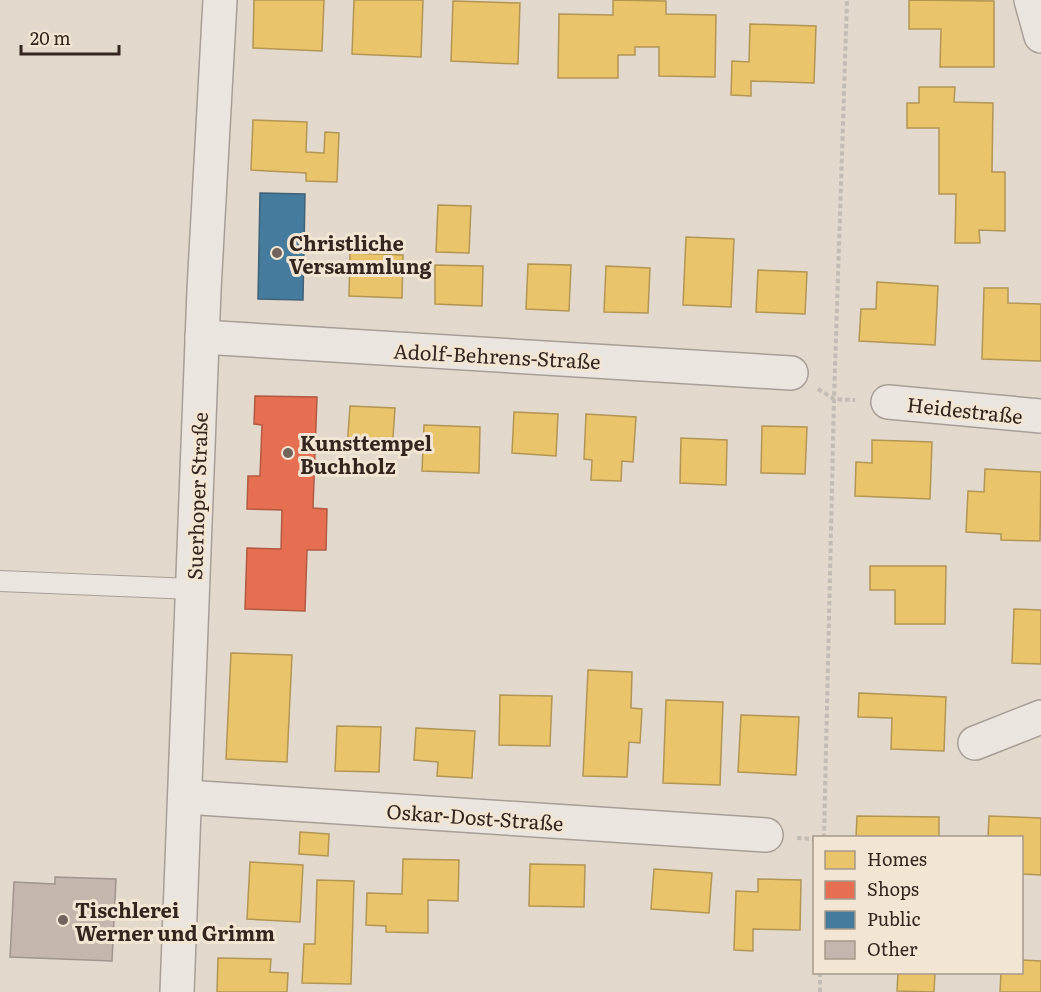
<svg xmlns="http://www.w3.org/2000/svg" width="1041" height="992" font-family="Literata,serif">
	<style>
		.homes { fill: #e9c46a; stroke: #b39554; stroke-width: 1.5 }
		.shops { fill: #e76f51; stroke: #b15942; stroke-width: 1.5 }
		.public { fill: #457b9d; stroke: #406277; stroke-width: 1.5 }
		.building { fill: #c5b6ad; stroke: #a1948c; stroke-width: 1.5 }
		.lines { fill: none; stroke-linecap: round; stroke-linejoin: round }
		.service-casing { stroke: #a79e96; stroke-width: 22 }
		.minor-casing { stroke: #a79e96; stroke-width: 36 }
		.path { stroke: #c3bcb5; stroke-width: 4; stroke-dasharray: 4.5 3; stroke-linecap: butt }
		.service { stroke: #eae5de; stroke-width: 20 }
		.minor { stroke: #eae5de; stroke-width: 33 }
		.poi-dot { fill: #71645c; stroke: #f2e5d3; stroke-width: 2 }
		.labels { text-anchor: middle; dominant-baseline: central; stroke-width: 6; stroke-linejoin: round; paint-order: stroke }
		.poi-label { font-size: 20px; font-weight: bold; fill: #34261f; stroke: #f2e5d3; text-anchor: start }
		.street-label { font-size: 20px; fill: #34261f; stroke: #f2e5d3 }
	</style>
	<rect width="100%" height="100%" fill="#e2d8cc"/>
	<g class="homes">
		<path d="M254 0H324L322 51 253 48Z"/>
		<path d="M354 0H423L421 57 352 54Z"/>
		<path d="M613 0 666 1V14L716 15 715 77 659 76V47H635V55H618V78H558L559 14 613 15Z"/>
		<path d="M909 0 994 1V67H940L941 29H909Z"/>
		<path d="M453 1 520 3 518 64 451 61Z"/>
		<path d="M750 24 816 26 814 83 751 81V96L731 95 732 61 749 62Z"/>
		<path d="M919 87H955L954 102 993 103 992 172H1005V231L979 230 980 243H955L956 194H939V128H907V103H919Z"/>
		<path d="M253 120 307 122 306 152 324 153 325 132 339 133 337 182 306 181V173L251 170Z"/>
		<path d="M438 205 471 206 469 253 436 252Z"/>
		<path d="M686 237 734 239 731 307 683 305Z"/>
		<path d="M350 253 403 255 402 298 349 296Z"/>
		<path d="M528 264 571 265 569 311 526 309Z"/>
		<path d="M435 265 483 266 482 306 435 304Z"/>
		<path d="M606 266 650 268 648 313 604 312Z"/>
		<path d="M758 270 807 272 805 314 756 312Z"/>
		<path d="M877 282 938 286 935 345 859 341 861 309H876Z"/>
		<path d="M984 288H1008V303L1041 304V361L982 359Z"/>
		<path d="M350 406 395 408 392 452 347 449Z"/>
		<path d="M514 412 558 414 556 456 512 453Z"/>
		<path d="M586 414 636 417 633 462 622 461 621 481 591 480 592 460 584 459Z"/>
		<path d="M424 425 480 427 479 473 422 471Z"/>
		<path d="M762 426 807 427 805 474 761 473Z"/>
		<path d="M681 438 727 440 726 485 680 483Z"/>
		<path d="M872 440 932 442 930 499 855 496 856 462 872 463Z"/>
		<path d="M985 469 1041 472 1040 541 1001 540V534L966 532 968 491 984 492Z"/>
		<path d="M870 566H946L945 624H895V590H870Z"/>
		<path d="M1014 609 1041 610V664L1012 663Z"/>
		<path d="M231 653 292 655 287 762 226 759Z"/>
		<path d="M588 670 632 672 631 708 642 709 640 743 629 742 627 777 583 776Z"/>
		<path d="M859 693 946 697 944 751 891 749 892 718 858 717Z"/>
		<path d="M500 695 552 696 550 746 499 745Z"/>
		<path d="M666 700 723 702 720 785 663 783Z"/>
		<path d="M741 715 799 717 796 775 738 772Z"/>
		<path d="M337 726 381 727 379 772 335 771Z"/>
		<path d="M416 728 475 731 472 778 437 776 438 762 414 760Z"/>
		<path d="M857 816 939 817V838H856Z"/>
		<path d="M989 816 1041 818V875L1022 874V838H988Z"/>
		<path d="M300 832 329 834 328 856 299 854Z"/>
		<path d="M403 859 459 860 458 901 428 900V933L386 932V926L366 925 367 893 402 894Z"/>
		<path d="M250 862 303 865 300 922 247 919Z"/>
		<path d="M530 864 585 865 584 907 529 906Z"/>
		<path d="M654 869 712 873 709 913 651 909Z"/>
		<path d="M758 879 801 880 800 930 753 929V951L734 950 736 891 758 892Z"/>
		<path d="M317 880 354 881 351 984 302 983 304 944H315Z"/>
		<path d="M218 958 271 959 270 972 288 973 287 992H217Z"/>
		<path d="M1022 960 1041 961V992H1000L1001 972H1022Z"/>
		<path d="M898 972H935L934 992 897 991Z"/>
	</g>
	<path class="shops" d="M255 396 317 397 313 508 327 509 326 550H307L305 611 245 609 247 548 281 549 282 510 247 509 248 476H260L262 425 254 424Z"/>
	<path class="public" d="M260 193 305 194 303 300 258 299Z"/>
	<path class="building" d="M55 877 116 879 112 961 10 957 14 882 55 884Z"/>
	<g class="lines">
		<g class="service-casing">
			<path id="service" d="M0 581 192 589"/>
		</g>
		<g class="minor-casing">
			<g id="minor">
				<path d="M1031 0 1041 36"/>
				<path d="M202 337 791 373"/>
				<path d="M888 402 1041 416"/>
				<path d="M975 743 1041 717"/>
				<path d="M185 797 766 835"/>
				<path d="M177 992 204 290 220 0"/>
			</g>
		</g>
		<g class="path">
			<path d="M818 389 834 399 855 400"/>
			<path d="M797 838 814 839"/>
			<path d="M824 838 834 399 847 0"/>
			<path d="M820 992V972"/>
		</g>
		<use href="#service" class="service"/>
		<use href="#minor" class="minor"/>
	</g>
	<g class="poi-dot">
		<circle cx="277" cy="253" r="6"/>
		<circle cx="288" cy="453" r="6"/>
		<circle cx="63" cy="920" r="6"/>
	</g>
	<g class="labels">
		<g class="poi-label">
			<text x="289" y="242">Christliche<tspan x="289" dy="23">Versammlung</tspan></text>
			<text x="300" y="442">Kunsttempel<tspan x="300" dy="23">Buchholz</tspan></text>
			<text x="75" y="909">Tischlerei<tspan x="75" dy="23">Werner und Grimm</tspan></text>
		</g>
		<g class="street-label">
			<text transform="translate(497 355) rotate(3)">Adolf-Behrens-Straße</text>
			<text transform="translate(965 409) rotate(6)">Heidestraße</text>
			<text transform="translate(196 496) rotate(-88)">Suerhoper Straße</text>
			<text transform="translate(475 816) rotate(4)">Oskar-Dost-Straße</text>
		</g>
	</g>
	<rect x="813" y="836" width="210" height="138" fill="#f2e5d3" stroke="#a6998b" stroke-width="1.5"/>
	<rect x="825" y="851" width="30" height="18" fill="#e9c46a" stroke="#a6998b" stroke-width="1.5"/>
	<text x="867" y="866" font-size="18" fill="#34261f">Homes</text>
	<rect x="825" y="881" width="30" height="18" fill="#e76f51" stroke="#a6998b" stroke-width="1.5"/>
	<text x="867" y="896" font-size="18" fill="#34261f">Shops</text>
	<rect x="825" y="911" width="30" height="18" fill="#457b9d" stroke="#a6998b" stroke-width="1.5"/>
	<text x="867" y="926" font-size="18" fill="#34261f">Public</text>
	<rect x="825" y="941" width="30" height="18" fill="#c5b6ad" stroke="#a6998b" stroke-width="1.5"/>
	<text x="867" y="956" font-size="18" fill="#34261f">Other</text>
	<path d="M21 45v9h98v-9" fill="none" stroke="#34261f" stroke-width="3"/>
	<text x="30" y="45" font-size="18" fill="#34261f" stroke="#f2e5d3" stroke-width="4.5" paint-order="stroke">20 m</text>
</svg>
